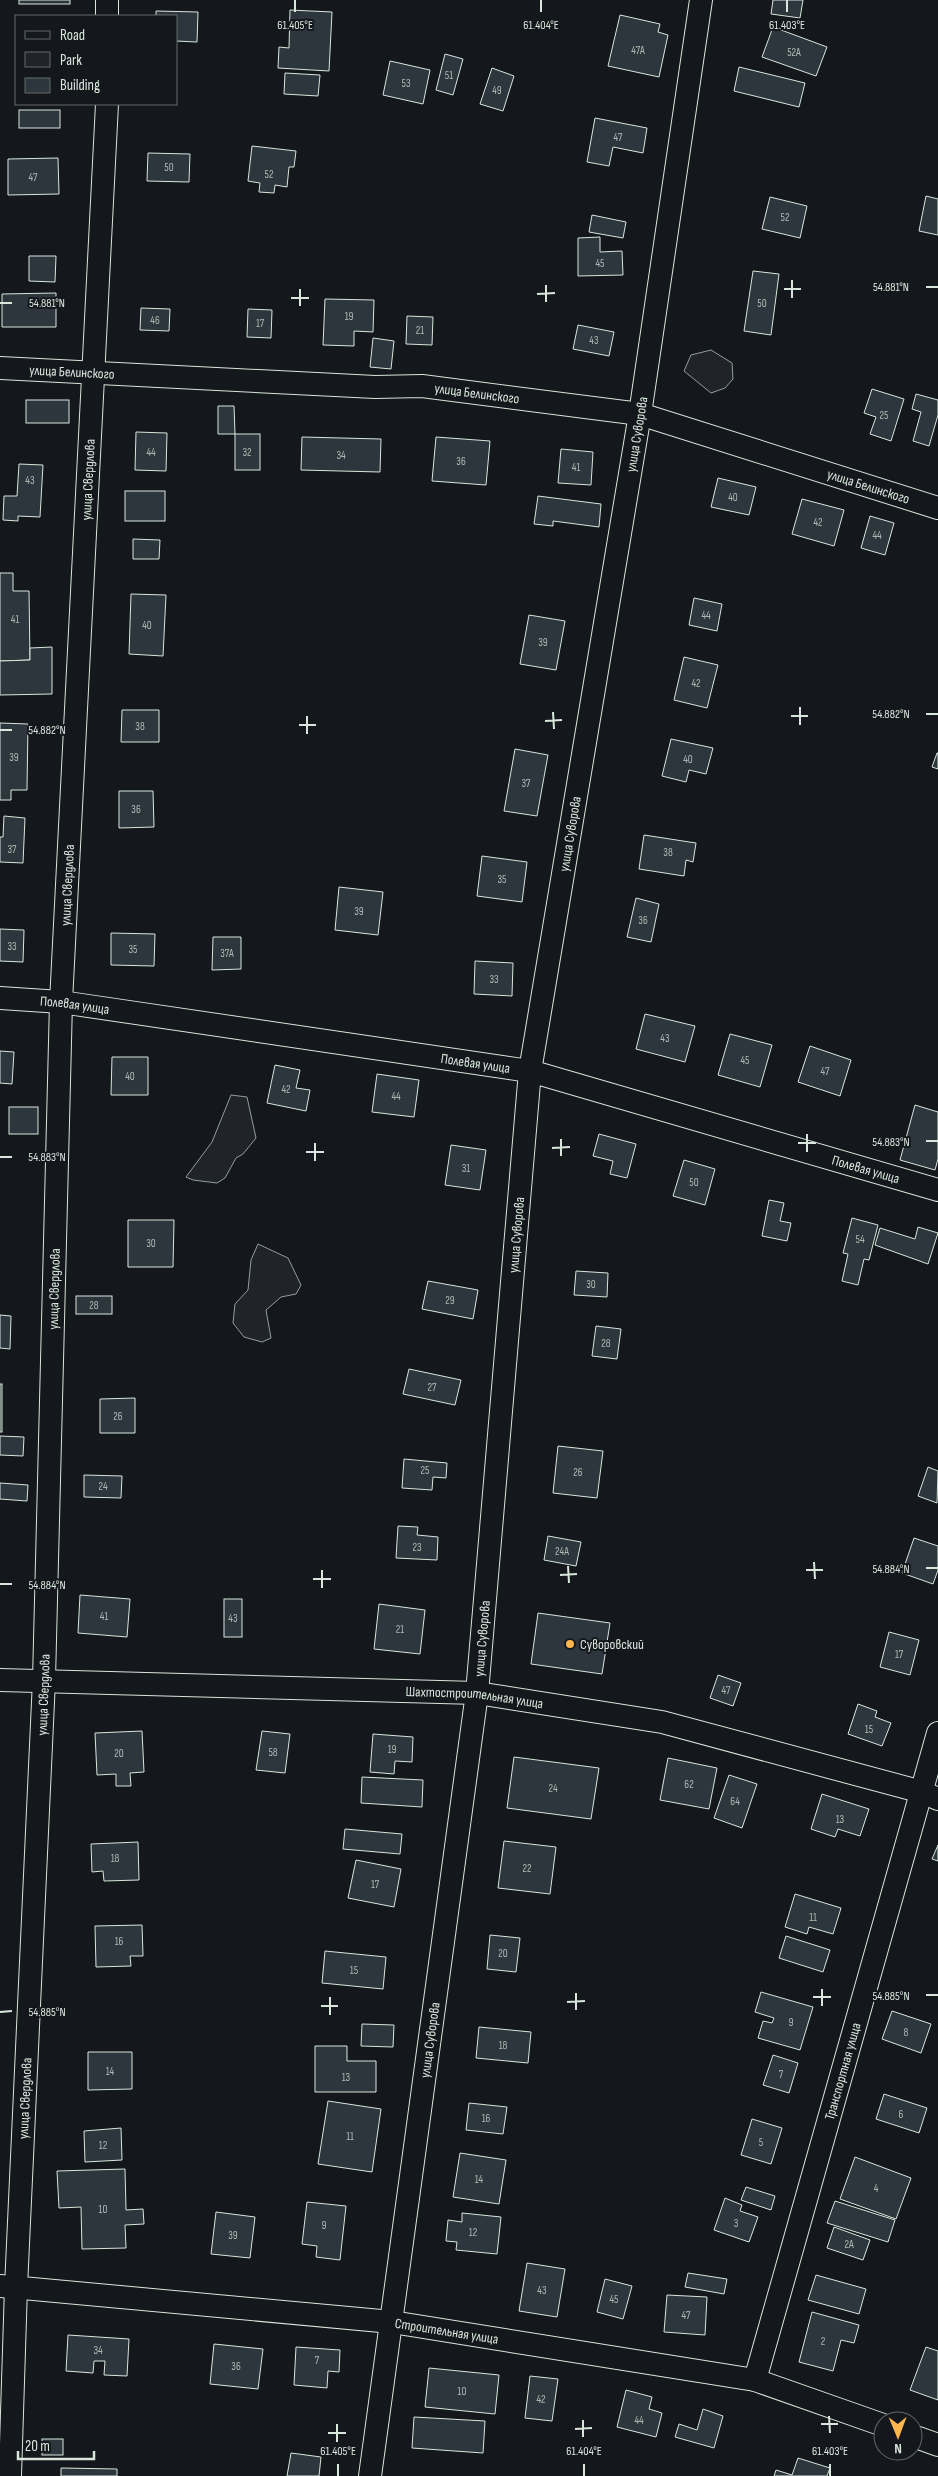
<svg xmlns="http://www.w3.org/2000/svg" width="938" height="2476" font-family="'Sofia Sans Condensed',sans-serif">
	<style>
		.green { fill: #202428; stroke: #939e99 }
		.building { fill: #2c363c; stroke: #d8e6dc }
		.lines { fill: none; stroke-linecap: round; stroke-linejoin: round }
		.street-casing { stroke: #d8e6dc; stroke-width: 24 }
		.street { stroke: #14181c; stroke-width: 22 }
		.ticks { fill: none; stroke: #d8e6dc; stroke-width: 2 }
		.poi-dot { fill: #ffb74d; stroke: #14181c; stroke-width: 2 }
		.labels { text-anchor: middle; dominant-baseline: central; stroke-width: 4; stroke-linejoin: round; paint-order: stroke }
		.number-label { font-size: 11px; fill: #adbab4 }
		.street-label { font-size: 14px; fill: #d8e6dc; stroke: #14181c }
		.poi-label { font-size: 14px; fill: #d8e6dc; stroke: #14181c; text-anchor: start }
		.ticks-label { font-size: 12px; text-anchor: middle; fill: #d8e6dc; stroke: #14181c; stroke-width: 4; stroke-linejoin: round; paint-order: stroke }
	</style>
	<rect width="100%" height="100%" fill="#14181c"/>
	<g class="green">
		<path d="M711 350 732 363 733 379 725 388 711 393 684 371 691 355Z"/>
		<path d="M231 1095 247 1097 256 1138 243 1154 236 1158 225 1178 217 1183 193 1180 186 1177 212 1142Z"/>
		<path d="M258 1244 288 1258 301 1285 296 1294 281 1297 266 1310 271 1338 262 1342 244 1337 233 1323 235 1304 248 1290 251 1260Z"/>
	</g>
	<g class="building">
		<rect x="19" y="0" width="51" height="4"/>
		<path d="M773 0H803L800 18 771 14Z"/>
		<path d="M290 10 332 12 329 71 278 68 279 47 289 48Z"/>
		<path d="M156 11 198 12 197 42 176 41V16H156Z"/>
		<path d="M620 15 660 24 658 32 668 35 659 77 608 66Z"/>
		<path d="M773 27 827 47 816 76 762 57Z"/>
		<path d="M445 54 463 59 453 95 436 90Z"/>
		<path d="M390 61 430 70 423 104 383 95Z"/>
		<path d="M739 67 805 83 799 107 734 91Z"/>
		<path d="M492 68 514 76 503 111 480 104Z"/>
		<path d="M285 73 320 75 318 96 284 94Z"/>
		<rect x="19" y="110" width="41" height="18"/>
		<path d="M595 118 647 128 643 153 613 147 609 166 587 162Z"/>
		<path d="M252 146 296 151 294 167H289L287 187 275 185 274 193 259 192 260 183 248 181Z"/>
		<path d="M148 153 190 154 189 182 147 181Z"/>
		<path d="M58 158 59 194 8 195V159Z"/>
		<path d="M926 196 938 199V235L919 231Z"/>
		<path d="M770 197 807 206 800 238 762 229Z"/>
		<path d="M592 215 626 222 623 238 589 232Z"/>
		<path d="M600 237V252L622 251 623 275 578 276V238Z"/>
		<path d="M29 256H56L55 282 29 281Z"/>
		<path d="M753 271 779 274 771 335 744 331Z"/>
		<path d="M56 293V327H2V294Z"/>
		<path d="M325 299 374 300 373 332 354 331V346L323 345Z"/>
		<path d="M141 308 170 309 169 331 140 330Z"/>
		<path d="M248 309 272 310 271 338 247 337Z"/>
		<path d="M407 316 433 317 432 345 406 344Z"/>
		<path d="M578 325 614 332 609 356 573 349Z"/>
		<path d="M373 338 394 341 391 369 370 367Z"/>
		<path d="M872 389 904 399 891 441 870 434 876 417 864 413Z"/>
		<path d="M916 394 938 400V415L929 446 913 441 921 412 912 409Z"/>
		<rect x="26" y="400" width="43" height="23"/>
		<path d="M218 406H234L235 434H218Z"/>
		<path d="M136 432 167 433 166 471 135 470Z"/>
		<rect x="235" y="434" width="25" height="36"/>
		<path d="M302 437 381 439 380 472 301 470Z"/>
		<path d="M436 437 490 441 486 485 432 481Z"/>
		<path d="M561 449 593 452 591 485 558 483Z"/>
		<path d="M19 464 43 465 40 517 18 516V521L3 520 4 496H17Z"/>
		<path d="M718 478 756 487 749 515 711 507Z"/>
		<rect x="125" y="491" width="40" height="30"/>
		<path d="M538 496 601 504 599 527 553 521V526L534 524Z"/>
		<path d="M802 499 844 510 834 546 792 534Z"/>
		<path d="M870 516 894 523 885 555 861 548Z"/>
		<path d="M133 539 160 540 159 559H133Z"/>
		<path d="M0 573H13V591H29L30 660 0 661Z"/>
		<path d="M131 594 166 595 163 656 129 654Z"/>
		<path d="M694 598 722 604 717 631 689 625Z"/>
		<path d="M529 615 565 621 556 670 520 664Z"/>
		<path d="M52 647V694L0 695V661L30 660V648Z"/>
		<path d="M684 657 718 665 707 708 674 700Z"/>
		<path d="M122 710H159V742H121Z"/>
		<path d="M0 723 28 724 27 790H11V800H0Z"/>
		<path d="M671 739 713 748 706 774 689 770 686 782 662 776Z"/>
		<path d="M515 749 548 755 537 816 504 811Z"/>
		<path d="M937 753H938V769L932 767Z"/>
		<path d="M119 791H153L154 827 119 828Z"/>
		<path d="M4 816 25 818 23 863 0 862V837H3Z"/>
		<path d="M644 835 696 843 693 862 686 860 684 876 639 869Z"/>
		<path d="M482 856 527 862 522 902 477 896Z"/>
		<path d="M339 887 383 892 378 935 335 930Z"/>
		<path d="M636 898 659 904 651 942 627 937Z"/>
		<path d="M0 929 24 930 23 962 0 961Z"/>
		<path d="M111 933 155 934 154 966 111 965Z"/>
		<path d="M213 937H241V969L212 970Z"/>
		<path d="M475 961 513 963 512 996 474 994Z"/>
		<path d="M645 1014 695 1026 685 1062 636 1049Z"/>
		<path d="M730 1034 772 1045 760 1087 718 1075Z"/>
		<path d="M810 1046 851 1060 840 1096 798 1082Z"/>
		<path d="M0 1051 14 1052 12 1084 0 1083Z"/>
		<path d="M112 1057H148V1095H111Z"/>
		<path d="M275 1065 300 1070 296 1088 310 1090 306 1111 267 1103Z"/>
		<path d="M377 1074 419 1080 414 1117 372 1112Z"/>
		<path d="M915 1105 938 1112V1159L935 1170 900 1160Z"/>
		<rect x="9" y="1107" width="29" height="27"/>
		<path d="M599 1134 636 1144 627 1178 610 1174 613 1161 593 1156Z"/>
		<path d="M451 1145 486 1150 480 1190 445 1185Z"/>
		<path d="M684 1160 715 1169 705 1205 673 1196Z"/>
		<path d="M769 1200 784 1203 780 1221 791 1223 787 1241 762 1236Z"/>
		<path d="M852 1218 878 1225 869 1260 864 1259 858 1285 842 1281 848 1254 843 1253Z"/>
		<path d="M128 1220H174L173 1267H128Z"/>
		<path d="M918 1227 938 1233 928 1264 875 1245 880 1228 915 1239Z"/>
		<path d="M576 1271 608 1273 607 1297 574 1295Z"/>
		<path d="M428 1281 478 1290 473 1319 422 1309Z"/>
		<rect x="76" y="1296" width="36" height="18"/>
		<path d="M0 1315 11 1316 10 1349 0 1348Z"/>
		<path d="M596 1326 621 1329 617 1359 592 1356Z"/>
		<path d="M409 1369 461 1380 455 1405 403 1394Z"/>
		<rect x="0" y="1384" width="2" height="48"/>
		<path d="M135 1398V1433H100V1399Z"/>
		<path d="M0 1436 24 1437 23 1456 0 1455Z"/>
		<path d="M558 1446 603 1451 597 1498 553 1493Z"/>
		<path d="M404 1459 447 1463 446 1478 433 1477 432 1490 402 1488Z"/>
		<path d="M928 1467 938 1471 937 1503 918 1496Z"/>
		<path d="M84 1475 122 1476 121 1498 84 1497Z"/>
		<path d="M0 1483 28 1485 27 1501 0 1499Z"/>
		<path d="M398 1526 418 1527 417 1535 438 1537 437 1560 396 1558Z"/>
		<path d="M548 1536 581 1542 576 1566 544 1560Z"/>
		<path d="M914 1538 938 1546V1570L933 1584 902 1573Z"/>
		<path d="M80 1595 130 1599 127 1637 78 1633Z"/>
		<rect x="224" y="1599" width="18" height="38"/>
		<path d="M379 1604 425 1610 420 1654 374 1649Z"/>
		<path d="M538 1613 610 1623 602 1674 531 1664Z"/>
		<path d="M889 1632 919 1640 910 1675 880 1667Z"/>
		<path d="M718 1675 741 1683 733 1706 710 1698Z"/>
		<path d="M858 1704 877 1711 875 1717 891 1723 882 1746 848 1734Z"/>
		<path d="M142 1731 144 1772 130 1773 131 1786H116V1774L97 1775 95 1733Z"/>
		<path d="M262 1731 290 1734 285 1773 256 1770Z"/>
		<path d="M373 1734 413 1737 412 1762 395 1761 394 1774 370 1772Z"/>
		<path d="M514 1757 599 1768 591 1819 507 1808Z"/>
		<path d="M668 1758 717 1768 709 1809 660 1800Z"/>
		<path d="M729 1775 757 1784 742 1828 714 1818Z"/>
		<path d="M362 1777 423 1780 422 1807 361 1803Z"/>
		<path d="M822 1794 869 1809 860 1836 838 1829 835 1837 811 1829Z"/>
		<path d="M345 1829 402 1834 400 1854 343 1849Z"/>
		<path d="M504 1841 556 1847 550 1894 498 1888Z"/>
		<path d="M138 1842 139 1880 104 1881 103 1871 92 1872 91 1844Z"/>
		<path d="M938 1845V1861L932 1859Z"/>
		<path d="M356 1860 401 1869 394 1907 348 1898Z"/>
		<path d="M795 1894 841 1908 833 1934 809 1927 807 1934 785 1927Z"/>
		<path d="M142 1925 143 1956H130L131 1966 96 1967 95 1926Z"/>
		<path d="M490 1935 520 1938 516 1972 487 1969Z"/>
		<path d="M786 1936 830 1950 823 1972 779 1958Z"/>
		<path d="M325 1951 386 1957 383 1989 322 1983Z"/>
		<path d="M761 1992 813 2007 800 2050 758 2038 763 2021 772 2023 774 2018 755 2012Z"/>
		<path d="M892 2011 931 2024 921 2053 882 2039Z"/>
		<path d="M362 2024 394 2025 393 2047 361 2046Z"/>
		<path d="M479 2027 531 2032 528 2063 476 2058Z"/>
		<path d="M315 2046H347V2061H376V2092H315Z"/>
		<path d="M88 2052H132V2089L88 2090Z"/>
		<path d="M773 2055 798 2063 789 2093 763 2085Z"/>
		<path d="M884 2094 927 2108 919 2133 876 2119Z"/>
		<path d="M328 2101 381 2109 372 2172 318 2164Z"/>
		<path d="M469 2103 507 2107 503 2134 466 2130Z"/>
		<path d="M752 2119 782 2128 771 2164 741 2155Z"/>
		<path d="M121 2128 122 2160 85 2162 84 2131Z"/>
		<path d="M460 2153 506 2160 499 2204 453 2197Z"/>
		<path d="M855 2157 911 2178 896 2219 840 2199Z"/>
		<path d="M125 2169 126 2210 143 2209 144 2224 125 2225 126 2248 82 2249 81 2207 59 2208 57 2171Z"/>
		<path d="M746 2187 775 2196 771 2210 741 2200Z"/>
		<path d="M725 2198 742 2205 740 2211 758 2217 749 2242 714 2230Z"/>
		<path d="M835 2201 895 2220 888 2242 827 2223Z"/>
		<path d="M307 2202 346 2206 340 2260 316 2257 317 2246 302 2244Z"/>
		<path d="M216 2212 255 2217 250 2258 211 2254Z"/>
		<path d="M462 2213 501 2217 497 2254 456 2250 457 2242 446 2241 448 2220 462 2222Z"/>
		<path d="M834 2227 870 2240 863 2260 827 2248Z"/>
		<path d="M527 2263 565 2269 557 2317 519 2311Z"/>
		<path d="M688 2273 727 2279 724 2294 685 2287Z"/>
		<path d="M816 2275 866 2289 859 2314 808 2300Z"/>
		<path d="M605 2279 632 2286 623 2319 597 2312Z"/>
		<path d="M667 2295 707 2297 705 2335 664 2332Z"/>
		<path d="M812 2312 859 2325 854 2343 841 2340 833 2371 799 2362Z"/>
		<path d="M68 2335 129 2339 127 2376 104 2375 105 2361H94L93 2373 66 2371Z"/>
		<path d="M214 2344 263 2349 258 2389 210 2384Z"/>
		<path d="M296 2347 340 2350 339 2372 328 2371 327 2388 294 2385Z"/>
		<path d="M926 2347 938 2351V2400L910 2390Z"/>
		<path d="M429 2368 499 2375 495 2414 425 2407Z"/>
		<path d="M530 2376 558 2379 552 2421 525 2418Z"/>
		<path d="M626 2390 652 2397 649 2409 662 2413 656 2437 617 2427Z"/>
		<path d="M703 2409 723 2416 714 2448 675 2437 679 2424 697 2430Z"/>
		<path d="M414 2417 485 2421 483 2453 412 2448Z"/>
		<rect x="42" y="2439" width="21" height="16"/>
		<path d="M291 2453 321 2457 319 2476H287Z"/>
		<path d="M798 2458 830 2468 827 2476H774L776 2470 792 2475Z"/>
		<path d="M61 2468 117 2469V2476H61Z"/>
	</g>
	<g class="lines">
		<g class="street-casing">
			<g id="street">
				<path d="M107 0V16"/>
				<path id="s1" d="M0 368 375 387 422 386 640 414 938 508"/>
				<path id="s2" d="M0 998 61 1002 530 1071 938 1190"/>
				<path id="s3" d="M0 1680 477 1693 662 1722 922 1792 938 1799"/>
				<path id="s4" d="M0 2286 392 2322 755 2380 883 2425"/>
				<path id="s5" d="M755 2380 938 1733"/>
				<path d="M913 2436 938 2445"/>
				<path id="s6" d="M10 2476 16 2287 44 1680 61 1002 107 104"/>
				<path id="s7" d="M370 2476 477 1693 530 1071 640 414 701 0"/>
			</g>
		</g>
		<use href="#street" class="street"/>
	</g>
	<path class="ticks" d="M295 0V12M541 0V12M787 0V12M792 280V298M546 285V302M926 287H938M300 289V306M784 289H801M537 294 555 293M291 298H309M0 303H12M800 707V725M553 712 554 729M926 714H938M307 716V734M791 716H808M545 721 562 720M299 725H316M0 730H12M807 1134V1152M561 1139V1156M926 1141H938M315 1143V1161M798 1143H816M552 1148 570 1147M306 1152H324M0 1157H12M814 1562 815 1579M568 1566 569 1583M926 1568H938M322 1570V1588M806 1570H823M560 1575 577 1574M313 1579H331M0 1584H12M822 1989V2006M576 1993V2010M926 1995H938M330 1997V2015M813 1997H831M567 2002 585 2001M321 2006H338M0 2012 12 2011M829 2416 830 2433M583 2420V2437M337 2424V2442M821 2424H838M575 2429 592 2428M328 2433H346M338 2464V2476M584 2464V2476M830 2464V2476"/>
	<circle class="poi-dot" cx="570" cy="1644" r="5"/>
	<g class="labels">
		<g class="number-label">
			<text x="638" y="50">47А</text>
			<text x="794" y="52">52А</text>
			<text x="449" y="75">51</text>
			<text x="406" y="83">53</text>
			<text x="497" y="90">49</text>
			<text x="618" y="137">47</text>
			<text x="169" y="167">50</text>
			<text x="269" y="174">52</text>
			<text x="33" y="177">47</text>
			<text x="785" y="217">52</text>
			<text x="600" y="263">45</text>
			<text x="762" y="303">50</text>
			<text x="349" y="316">19</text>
			<text x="155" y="320">46</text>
			<text x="260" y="323">17</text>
			<text x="420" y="330">21</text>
			<text x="594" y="340">43</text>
			<text x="884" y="415">25</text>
			<text x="151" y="452">44</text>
			<text x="247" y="452">32</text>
			<text x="341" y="455">34</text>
			<text x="461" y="461">36</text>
			<text x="576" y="467">41</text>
			<text x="30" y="480">43</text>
			<text x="733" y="497">40</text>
			<text x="818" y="522">42</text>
			<text x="877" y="535">44</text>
			<text x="706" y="615">44</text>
			<text x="15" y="619">41</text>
			<text x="147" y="625">40</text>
			<text x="543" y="642">39</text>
			<text x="696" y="683">42</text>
			<text x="140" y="726">38</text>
			<text x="14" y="757">39</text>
			<text x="688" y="759">40</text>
			<text x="526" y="783">37</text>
			<text x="136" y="809">36</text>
			<text x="12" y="849">37</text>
			<text x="668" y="852">38</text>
			<text x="502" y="879">35</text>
			<text x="359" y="911">39</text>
			<text x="643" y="920">36</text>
			<text x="12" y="946">33</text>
			<text x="133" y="949">35</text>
			<text x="227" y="953">37А</text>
			<text x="494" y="979">33</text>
			<text x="665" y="1038">43</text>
			<text x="745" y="1060">45</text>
			<text x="825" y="1071">47</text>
			<text x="130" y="1076">40</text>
			<text x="286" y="1089">42</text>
			<text x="396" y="1096">44</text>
			<text x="466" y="1168">31</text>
			<text x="694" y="1182">50</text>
			<text x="860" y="1239">54</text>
			<text x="151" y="1243">30</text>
			<text x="591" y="1284">30</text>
			<text x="450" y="1300">29</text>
			<text x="94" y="1305">28</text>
			<text x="606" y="1343">28</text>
			<text x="432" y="1387">27</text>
			<text x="118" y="1416">26</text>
			<text x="425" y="1470">25</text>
			<text x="578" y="1472">26</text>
			<text x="103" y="1486">24</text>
			<text x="417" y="1547">23</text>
			<text x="562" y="1551">24А</text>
			<text x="104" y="1616">41</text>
			<text x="233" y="1618">43</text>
			<text x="400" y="1629">21</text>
			<text x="899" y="1654">17</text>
			<text x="726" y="1690">47</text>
			<text x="869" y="1729">15</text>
			<text x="392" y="1749">19</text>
			<text x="273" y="1752">58</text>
			<text x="119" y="1753">20</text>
			<text x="689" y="1784">62</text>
			<text x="553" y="1788">24</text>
			<text x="735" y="1801">64</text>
			<text x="840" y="1819">13</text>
			<text x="115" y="1858">18</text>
			<text x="527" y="1868">22</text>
			<text x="375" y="1884">17</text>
			<text x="813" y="1917">11</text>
			<text x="119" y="1941">16</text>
			<text x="503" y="1953">20</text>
			<text x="354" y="1970">15</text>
			<text x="791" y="2022">9</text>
			<text x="906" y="2032">8</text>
			<text x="503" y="2045">18</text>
			<text x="110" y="2071">14</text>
			<text x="781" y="2074">7</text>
			<text x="346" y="2077">13</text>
			<text x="901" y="2114">6</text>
			<text x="486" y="2118">16</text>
			<text x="350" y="2136">11</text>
			<text x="761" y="2142">5</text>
			<text x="103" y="2145">12</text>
			<text x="479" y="2179">14</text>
			<text x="876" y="2188">4</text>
			<text x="103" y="2209">10</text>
			<text x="736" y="2223">3</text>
			<text x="324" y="2225">9</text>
			<text x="473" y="2232">12</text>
			<text x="233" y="2235">39</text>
			<text x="849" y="2244">2А</text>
			<text x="542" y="2290">43</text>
			<text x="614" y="2299">45</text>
			<text x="686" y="2315">47</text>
			<text x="823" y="2341">2</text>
			<text x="98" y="2350">34</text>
			<text x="317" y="2360">7</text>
			<text x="236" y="2366">36</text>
			<text x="462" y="2391">10</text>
			<text x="541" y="2399">42</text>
			<text x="639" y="2420">44</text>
		</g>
		<g class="street-label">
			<text stroke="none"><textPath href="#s1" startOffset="72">улица Белинского</textPath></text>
			<text stroke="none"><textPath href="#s1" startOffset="478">улица Белинского</textPath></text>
			<text stroke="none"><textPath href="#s7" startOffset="2060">улица Суворова</textPath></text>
			<text stroke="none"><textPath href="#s6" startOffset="1998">улица Свердлова</textPath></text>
			<text stroke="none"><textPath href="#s1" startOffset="882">улица Белинского</textPath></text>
			<text stroke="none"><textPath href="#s7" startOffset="1655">улица Суворова</textPath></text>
			<text stroke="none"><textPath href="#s6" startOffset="1592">улица Свердлова</textPath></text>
			<text stroke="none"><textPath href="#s2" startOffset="75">Полевая улица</textPath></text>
			<text stroke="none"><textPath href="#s2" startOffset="480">Полевая улица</textPath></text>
			<text stroke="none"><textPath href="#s2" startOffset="885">Полевая улица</textPath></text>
			<text stroke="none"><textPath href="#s7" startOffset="1250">улица Суворова</textPath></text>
			<text stroke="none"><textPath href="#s6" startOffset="1188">улица Свердлова</textPath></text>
			<text stroke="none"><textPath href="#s7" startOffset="845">улица Суворова</textPath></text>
			<text stroke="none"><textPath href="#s6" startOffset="782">улица Свердлова</textPath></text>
			<text stroke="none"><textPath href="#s3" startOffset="475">Шахтостроительная улица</textPath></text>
			<text stroke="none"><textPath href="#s7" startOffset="440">улица Суворова</textPath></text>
			<text stroke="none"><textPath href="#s5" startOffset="321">Транспортная улица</textPath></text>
			<text stroke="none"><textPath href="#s6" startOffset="378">улица Свердлова</textPath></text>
			<text stroke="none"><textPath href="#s4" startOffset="449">Строительная улица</textPath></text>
		</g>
		<g class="poi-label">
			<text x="580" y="1644">Суворовский</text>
		</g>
	</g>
	<g class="ticks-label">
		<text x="295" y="29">61.405°E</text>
		<text x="541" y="29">61.404°E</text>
		<text x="787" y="29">61.403°E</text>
		<text x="891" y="291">54.881°N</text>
		<text x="47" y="307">54.881°N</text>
		<text x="891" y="718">54.882°N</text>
		<text x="47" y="734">54.882°N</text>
		<text x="891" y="1146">54.883°N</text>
		<text x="47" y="1161">54.883°N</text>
		<text x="891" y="1573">54.884°N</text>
		<text x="47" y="1589">54.884°N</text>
		<text x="891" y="2000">54.885°N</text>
		<text x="47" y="2016">54.885°N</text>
		<text x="338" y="2455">61.405°E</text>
		<text x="584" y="2455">61.404°E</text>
		<text x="830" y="2455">61.403°E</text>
	</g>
	<rect x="15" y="15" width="162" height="90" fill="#14181c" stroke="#626a69"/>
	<rect x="25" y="31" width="25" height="8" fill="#14181c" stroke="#626a69"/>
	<text x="60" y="40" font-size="15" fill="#d8e6dc">Road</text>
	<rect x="25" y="52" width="25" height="15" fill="#202428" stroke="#626a69"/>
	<text x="60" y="65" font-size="15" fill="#d8e6dc">Park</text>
	<rect x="25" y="78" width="25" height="15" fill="#2c363c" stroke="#626a69"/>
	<text x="60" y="90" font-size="15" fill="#d8e6dc">Building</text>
	<g transform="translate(898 2436) rotate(179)"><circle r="24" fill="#14181c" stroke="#626a69"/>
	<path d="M0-4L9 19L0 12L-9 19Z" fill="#ffb74d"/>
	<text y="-8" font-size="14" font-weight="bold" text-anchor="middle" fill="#d8e6dc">N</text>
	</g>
	<path d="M18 2451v8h76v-8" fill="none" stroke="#d8e6dc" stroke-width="2.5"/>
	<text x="25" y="2451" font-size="15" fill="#d8e6dc" stroke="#14181c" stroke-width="4" paint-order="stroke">20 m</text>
</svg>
